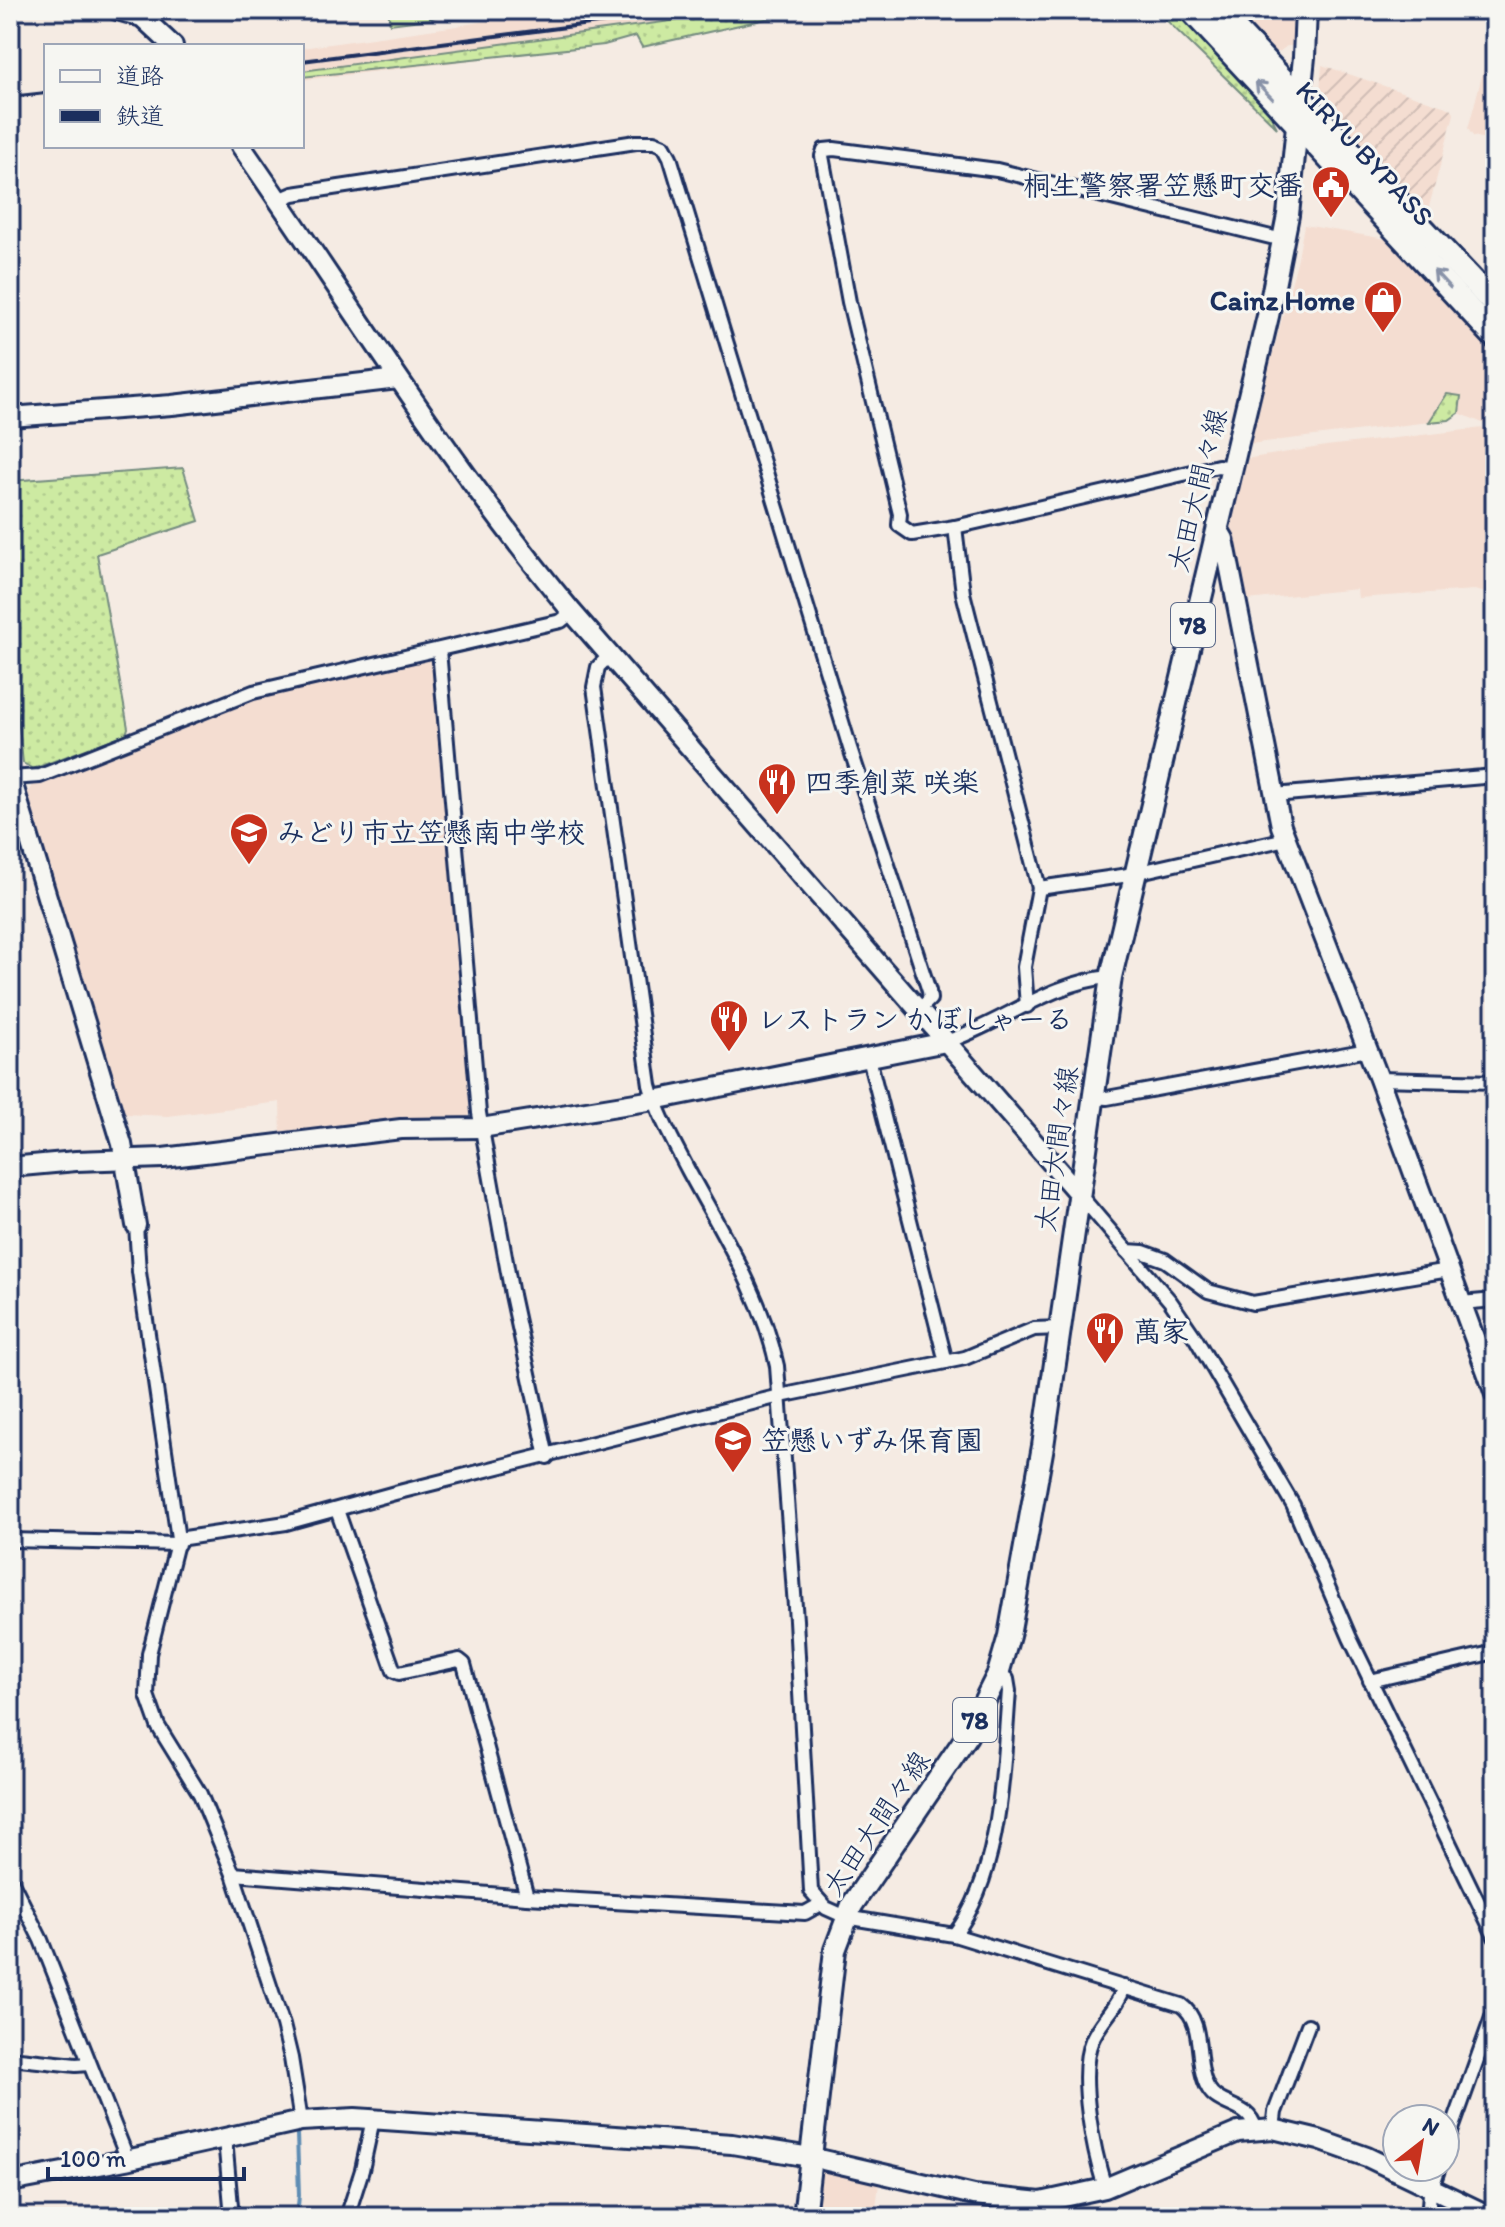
<svg xmlns="http://www.w3.org/2000/svg" width="1505" height="2227" font-family="Itim,'Klee One',sans-serif">
	<style>
		.built { fill: #f4ddd1 }
		.industrial { fill: url(#industrial-furrows) }
		.grass { fill: url(#grass-dots); stroke: #748c80; stroke-width: 2 }
		.garden { fill: #cdeaa2; stroke: #748c80; stroke-width: 2 }
		.lines { fill: none; stroke-linecap: round; stroke-linejoin: round }
		.stream { stroke: #5f8db4; stroke-width: 4 }
		.street-casing { stroke: #1b2f5e; stroke-width: 18 }
		.secondary-casing { stroke: #1b2f5e; stroke-width: 24 }
		.primary-casing { stroke: #1b2f5e; stroke-width: 26 }
		.highway-casing { stroke: #1b2f5e; stroke-width: 28 }
		.street { stroke: #f6f6f2; stroke-width: 12 }
		.secondary { stroke: #f6f6f2; stroke-width: 18 }
		.primary { stroke: #f6f6f2; stroke-width: 20 }
		.highway { stroke: #f6f6f2; stroke-width: 22 }
		.rail { stroke: #1b2f5e; stroke-width: 4 }
		.oneway { stroke: #8892a8 }
		.labels { text-anchor: middle; dominant-baseline: central; stroke-width: 6; stroke-linejoin: round; paint-order: stroke }
		.shield { fill: #f6f6f2; stroke: #5d6b8a; stroke-width: 2 }
		.shield-label { font-size: 26px; font-weight: bold; fill: #1b2f5e }
		.street-label { font-size: 28px; fill: #1b2f5e; stroke: #f6f6f2 }
		.poi-label { font-size: 28px; font-weight: bold; fill: #1b2f5e; stroke: #f6f6f2; text-anchor: start }
	</style>
	<defs>
		<pattern id="industrial-furrows" width="10" height="10" patternUnits="userSpaceOnUse" patternTransform="scale(2)"><rect width="10" height="10" fill="#f4ddd1"/><path d="M-1 1l2-2M0 10L10 0M9 11l2-2" fill="none" stroke="#d1beb6"/></pattern>
		<pattern id="grass-dots" width="8" height="8" patternUnits="userSpaceOnUse" patternTransform="scale(2)"><rect width="8" height="8" fill="#cdeaa2"/><path d="M2 2h.1M6 6h.1" fill="none" stroke="#afc98e" stroke-width="1.8" stroke-linecap="round"/></pattern>
	</defs>
	<rect width="100%" height="100%" fill="#f5ebe3"/>
	<filter id="ink" filterUnits="userSpaceOnUse"><feTurbulence type="fractalNoise" baseFrequency=".0125" numOctaves="2"/><feDisplacementMap in="SourceGraphic" scale="16" xChannelSelector="R" yChannelSelector="G"/><feConvolveMatrix kernelMatrix="1 2 1 2 8 2 1 2 1" color-interpolation-filters="sRGB"/></filter>
	<g filter="url(#ink)">
		<g class="built">
			<path d="M548 10H838L766 19 642 47 636 36 604 45 302 80V48L457 26Z"/>
			<path d="M1234 10H1294L1293 46H1287L1279 52 1272 51Z"/>
			<path d="M1495 49V141L1473 136 1468 129 1488 53Z"/>
			<path d="M1304 225 1386 239 1495 354V595L1474 590 1358 598 1357 589 1247 600 1242 597 1230 525 1245 459 1326 446 1492 427 1459 413 1461 396 1447 394 1429 422 1249 444 1298 258Z"/>
			<path d="M425 658 433 662 448 811 470 1114 465 1120 281 1137 280 1102 168 1116 124 1114 70 950 26 796 32 785 265 695Z"/>
			<path d="M822 2171 879 2183 875 2217H812L816 2175Z"/>
		</g>
		<path class="industrial" d="M1322 65 1452 109 1454 114 1427 214 1326 107 1320 93Z"/>
		<g class="grass">
			<path d="M752 10H838L766 19 642 47 636 36 604 45 302 77V71Z"/>
			<path d="M1156 10H1175L1269 112 1277 128Z"/>
			<path d="M1447 394 1461 396 1459 413 1449 420 1429 422Z"/>
			<path d="M183 468 199 521 97 554 128 728 126 734 33 769 23 763 10 645V481Z"/>
		</g>
		<path class="garden" d="M388 10H533L449 20 447 13 429 19 390 24Z"/>
		<g class="lines">
			<path class="stream" d="M297 2134 299 2195 297 2217"/>
			<g class="street-casing">
				<g id="street">
					<path d="M279 200 293 194 636 142H654L664 146 670 157 850 748 929 991 930 999 919 1010"/>
					<path d="M1231 468 1218 466 955 527 912 534 899 525 900 514 849 302 822 156 824 150 834 149 997 170 1283 240"/>
					<path d="M955 527 963 593 1039 888 1122 876 1286 839"/>
					<path d="M439 650 479 1113 512 1295 547 1457"/>
					<path d="M610 655 598 667 594 687 650 1085C658 1115 674 1143 688 1170 722 1233 762 1295 777 1366L796 1620 811 1891 826 1908 846 1917 954 1935 1181 2005C1206 2022 1194 2065 1208 2088 1219 2108 1249 2103 1255 2128"/>
					<path d="M10 778 40 776 253 692 561 621 572 612"/>
					<path d="M1274 795 1495 776"/>
					<path d="M1027 1006 1024 967 1039 888"/>
					<path d="M946 1042C1001 1024 1052 981 1111 977"/>
					<path d="M869 1058 946 1362"/>
					<path d="M1379 1079 1495 1082"/>
					<path d="M1092 1097 1107 1098 1368 1050"/>
					<path d="M1078 1193 1170 1301 1196 1339 1293 1505 1350 1638 1495 1937"/>
					<path d="M136 1225 139 1272 178 1539 149 1654 147 1695 158 1726 200 1794 233 1874 283 2025 291 2058 301 2121"/>
					<path d="M1127 1251 1143 1252 1165 1260 1208 1291 1253 1303 1449 1270"/>
					<path d="M1461 1303 1495 1300"/>
					<path d="M337 1510 394 1671 399 1673 459 1660 464 1664 527 1897"/>
					<path d="M178 1539 286 1523 395 1493 780 1396 965 1358 1034 1329 1060 1328"/>
					<path d="M10 1540 178 1544"/>
					<path d="M1370 1681 1495 1652"/>
					<path d="M233 1874 527 1897 805 1913 821 1904"/>
					<path d="M10 1878 41 1940 124 2150 126 2160"/>
					<path d="M954 1935C1002 1874 1003 1766 1009 1691L1007 1679 998 1674"/>
					<path d="M10 2058 76 2065 89 2064"/>
					<path d="M1273 2129 1275 2112 1308 2025"/>
					<path d="M225 2139 232 2217"/>
					<path d="M1445 2149 1495 2009"/>
					<path d="M1105 2188C1094 2152 1077 2075 1092 2040 1100 2021 1118 2007 1124 1987"/>
					<path d="M347 2217 362 2170 373 2119"/>
					<path d="M1428 2217 1430 2193 1439 2167"/>
				</g>
			</g>
			<g class="secondary-casing">
				<g id="secondary">
					<path d="M117 10 142 17 173 46"/>
					<path d="M241 146C350 303 450 465 572 612L1078 1193"/>
					<path d="M10 417 172 405 398 379"/>
					<path d="M1217 527 1224 539 1227 554 1281 826 1379 1079 1495 1394"/>
					<path d="M10 775 122 1144 136 1225"/>
					<path d="M10 1167 76 1161 163 1158 401 1129 481 1128 654 1100 946 1042"/>
					<path d="M10 2182 126 2160 301 2121 355 2118 732 2144 810 2157 974 2195 1041 2202 1105 2188 1238 2132 1273 2129 1319 2140 1367 2157 1492 2217"/>
				</g>
			</g>
			<g class="primary-casing">
				<path id="primary" d="M804 2217 835 1950 852 1905 967 1736 998 1674 1009 1636 1043 1446 1111 977 1268 316 1288 215 1304 57 1306 10"/>
			</g>
			<g class="highway-casing">
				<g id="highway">
					<path d="M1191 10 1495 337"/>
					<path d="M1217 10 1495 305"/>
				</g>
			</g>
			<use href="#street" class="street"/>
			<use href="#secondary" class="secondary"/>
			<use href="#primary" class="primary"/>
			<use href="#highway" class="highway"/>
			<g class="rail">
				<path d="M302 61 698 10"/>
				<path d="M10 97 46 93"/>
			</g>
		</g>
		<defs><path id="oneway-shaft" d="M-6 0H5M1.5-3L5.5 0L1.5 3" fill="none" stroke-width="1.6" stroke-linecap="round" stroke-linejoin="round" transform="scale(2)"/></defs>
		<g class="oneway">
			<use href="#oneway-shaft" transform="translate(1264 90) rotate(-134)"/>
			<use href="#oneway-shaft" transform="translate(1442 279) rotate(-133)"/>
		</g>
	</g>
	<defs>
		<g id="civic-pin" transform="scale(2)"><path d="M0 17L-7.5 6A9.5 9.5 0 1 1 7.5 6Z" fill="#c8321e" stroke="#f6f6f2"/><path d="M-.6-6.5H3V-4.5H.6V-3L4-1V1h2V6H-6V1h2V-1L-.6-3ZM-1.2 2.5V6h2.4V2.5Z" fill="#fff"/></g>
		<g id="shop-pin" transform="scale(2)"><path d="M0 17L-7.5 6A9.5 9.5 0 1 1 7.5 6Z" fill="#c8321e" stroke="#f6f6f2"/><path d="M-5-2.5h2.3a2.7 3.5 0 0 1 5.4 0H5L5.5 6h-11ZM-1.5-2.5h3a1.5 2.3 0 0 0-3 0Z" fill="#fff"/></g>
		<g id="restaurant-pin" transform="scale(2)"><path d="M0 17L-7.5 6A9.5 9.5 0 1 1 7.5 6Z" fill="#c8321e" stroke="#f6f6f2"/><path d="M-5-6h1v4h1v-4h1v4h1v-4h1v5L-1.5 .5V6h-2V.5L-5-1ZM5-6V6H3V1.5H1.5Q1.5-4 5-6Z" fill="#fff"/></g>
		<g id="school-pin" transform="scale(2)"><path d="M0 17L-7.5 6A9.5 9.5 0 1 1 7.5 6Z" fill="#c8321e" stroke="#f6f6f2"/><path d="M0-5L7-2L0 1L-7-2ZM-4 1L0 2.5L4 1V4Q0 6-4 4Z" fill="#fff"/></g>
	</defs>
	<g fill-rule="evenodd">
		<use href="#civic-pin" x="1331" y="185"/>
		<use href="#shop-pin" x="1383" y="300"/>
		<use href="#restaurant-pin" x="777" y="782"/>
		<use href="#school-pin" x="249" y="832"/>
		<use href="#restaurant-pin" x="729" y="1019"/>
		<use href="#restaurant-pin" x="1105" y="1331"/>
		<use href="#school-pin" x="733" y="1440"/>
	</g>
	<g class="labels">
		<g class="shield">
			<rect x="1171" y="603" width="44" height="44" rx="6"/>
			<rect x="953" y="1698" width="44" height="44" rx="6"/>
		</g>
		<g class="shield-label">
			<text x="1193" y="625">78</text>
			<text x="975" y="1720">78</text>
		</g>
		<g class="street-label">
			<text transform="translate(1365 153) rotate(47)">KIRYU BYPASS</text>
			<text transform="translate(1197 490) rotate(-76)">太田大間々線</text>
			<text transform="translate(1056 1149) rotate(-82)">太田大間々線</text>
			<text transform="translate(876 1823) rotate(-56)">太田大間々線</text>
		</g>
		<g class="poi-label">
			<text x="1303" y="185" text-anchor="end">桐生警察署笠懸町交番</text>
			<text x="1355" y="300" text-anchor="end">Cainz Home</text>
			<text x="805" y="782">四季創菜 咲楽</text>
			<text x="277" y="832">みどり市立笠懸南中学校</text>
			<text x="757" y="1019">レストラン かぼしゃーる</text>
			<text x="1133" y="1331">萬家</text>
			<text x="761" y="1440">笠懸いずみ保育園</text>
		</g>
	</g>
	<rect width="1505" height="2227" fill="none" stroke="#f6f6f2" stroke-width="40"/>
	<rect x="20" y="20" width="1465" height="2187" fill="none" stroke="#1b2f5e" stroke-width="3" filter="url(#ink)"/>
	<rect x="44" y="44" width="260" height="104" fill="#f6f6f2" stroke="#9ea6b7" stroke-width="2"/>
	<rect x="60" y="70" width="40" height="12" fill="#f6f6f2" stroke="#9ea6b7" stroke-width="2"/>
	<text x="116" y="84" font-size="24" fill="#1b2f5e">道路</text>
	<rect x="60" y="110" width="40" height="12" fill="#1b2f5e" stroke="#9ea6b7" stroke-width="2"/>
	<text x="116" y="124" font-size="24" fill="#1b2f5e">鉄道</text>
	<g transform="translate(1421 2143) rotate(31)"><circle r="38" fill="#f6f6f2" stroke="#9ea6b7" stroke-width="2"/>
	<path d="M0-6L14 30L0 20L-14 30Z" fill="#c8321e"/>
	<text y="-12" font-size="22" font-weight="bold" text-anchor="middle" fill="#1b2f5e">N</text>
	</g>
	<path d="M48 2167v12h196v-12" fill="none" stroke="#1b2f5e" stroke-width="4"/>
	<text x="60" y="2167" font-size="24" fill="#1b2f5e" stroke="#f6f6f2" stroke-width="6" paint-order="stroke">100 m</text>
</svg>
